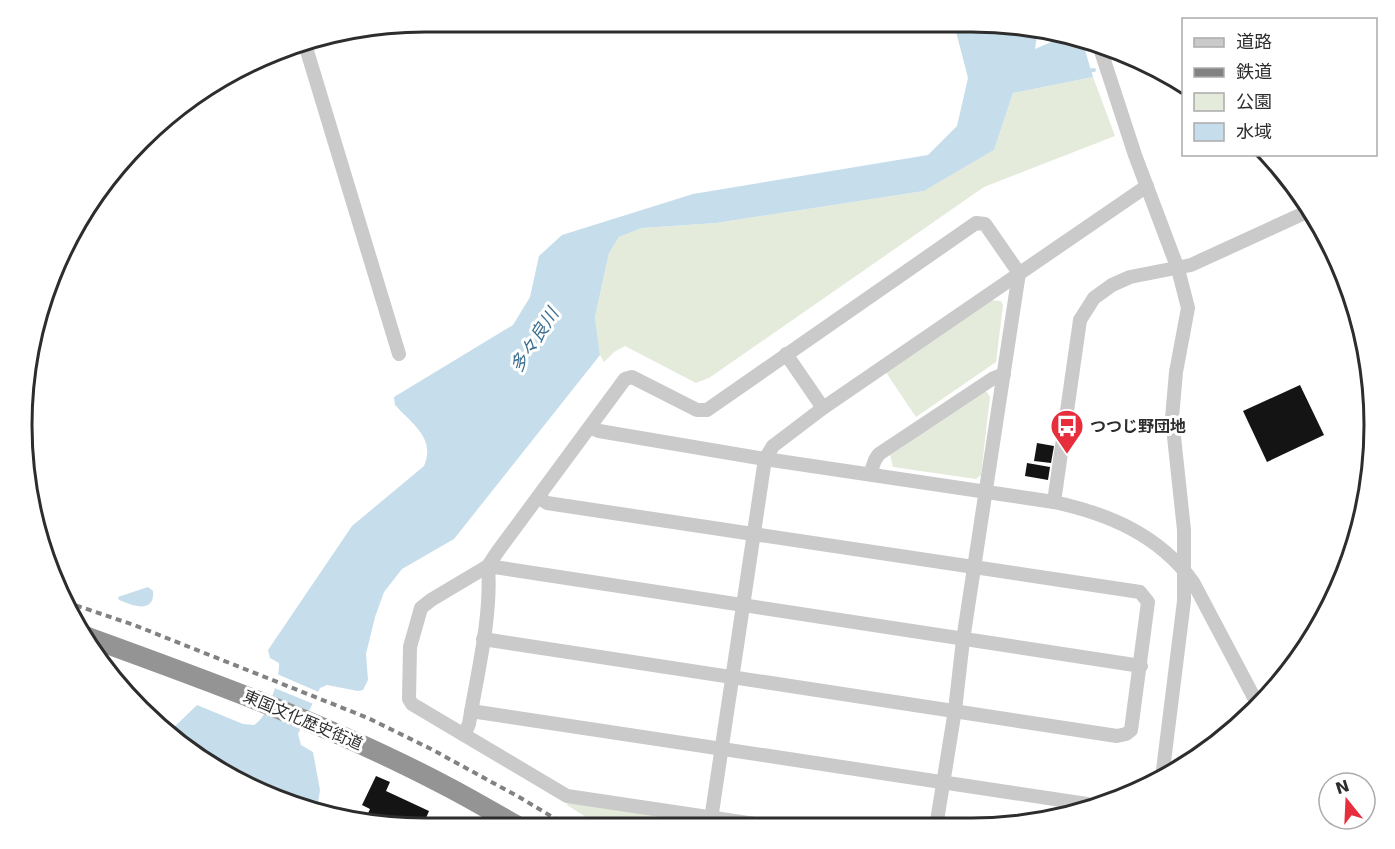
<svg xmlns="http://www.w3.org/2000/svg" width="1395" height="849" font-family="'DejaVu Sans','Noto Sans JP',sans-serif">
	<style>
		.green { fill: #e4ebdb }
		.water { fill: #c6ddeb }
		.pier { fill: #fff }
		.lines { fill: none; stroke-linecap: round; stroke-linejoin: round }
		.stream { stroke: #c6ddeb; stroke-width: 4 }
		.building { fill: #141414 }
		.minor { stroke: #cacaca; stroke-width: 14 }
		.highway { stroke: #949494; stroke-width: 20 }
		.rail { stroke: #828282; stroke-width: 4; stroke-dasharray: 6 4.5; stroke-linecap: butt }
		.labels { text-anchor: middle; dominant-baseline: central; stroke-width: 6; stroke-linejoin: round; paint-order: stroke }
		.poi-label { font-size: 16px; font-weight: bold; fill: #2d2d2d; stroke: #fff; text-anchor: start }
		.street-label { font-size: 16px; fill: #2d2d2d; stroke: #fff }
		.water-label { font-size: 18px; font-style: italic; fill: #3b708f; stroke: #fff }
		.rim { fill: none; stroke: #2d2d2d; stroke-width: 3 }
	</style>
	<rect width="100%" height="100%" fill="#fff"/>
	<g class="green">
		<path d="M1093 77 1115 136 984 187 709 378 696 383 625 346 614 352 604 362 600 355 595 317 609 253 619 237 642 228 716 223 924 191 994 150 1013 93Z"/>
		<path d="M990 300 1001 301 1003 305 996 362 916 417 885 371Z"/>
		<path d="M984 391 987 392 990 397 981 475 976 479 893 467 890 455Z"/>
		<path d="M568 803 700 820 704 826H600L567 805Z"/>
	</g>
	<g class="water">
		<path d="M954 24H1023L1038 29 1035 49 1065 36 1082 40 1093 77 1013 93 994 150 924 191 716 223 642 228 619 237 609 253 595 317 600 355 454 539 402 569 384 592 375 617 366 654 368 680 363 690 358 691 327 685 320 688 298 734 301 745 313 752 320 790 317 810 270 797 179 745 168 733 197 705 243 724 254 725C268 718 280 678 279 663L270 658 268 650 352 526 424 466C436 438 412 424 395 405L394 397 513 325 530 297 539 256 562 235 693 194 928 155 957 126 968 78Z"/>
		<path d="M148 587 153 591C155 614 133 606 119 600L118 597Z"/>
	</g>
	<path class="pier" d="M277 674 321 693 316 705 272 687Z"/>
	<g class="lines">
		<g class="stream">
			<path d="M1123 59 1130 55"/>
			<path d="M1086 71 1094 70"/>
		</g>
	</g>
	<g class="building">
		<path d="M1300 385 1324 435 1267 462 1243 411Z"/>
		<path d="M1037 443 1054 446 1051 463 1034 461Z"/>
		<path d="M1027 463 1050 467 1048 480 1025 476Z"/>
		<path d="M376 776 390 782 386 791 429 811 423 825H372L364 822 370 809 362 805Z"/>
	</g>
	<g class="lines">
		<g class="minor">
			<path d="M304 41 399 354"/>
			<path d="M1099 45 1135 155 1178 269 1188 308 1176 372 1172 418 1184 530V601L1162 778"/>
			<path d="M786 354 823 408"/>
			<path d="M590 427 599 431 765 459 1054 502C1109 514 1159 535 1193 582L1258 705"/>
			<path d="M870 474 875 460 879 454 992 379 1004 374"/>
			<path d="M1054 502 1080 320 1094 298 1112 285 1130 277 1191 265 1311 210"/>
			<path d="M483 639 1117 736 1126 734 1131 730 1148 602 1140 592 547 503 538 497"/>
			<path d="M471 711 1087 804 1093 807"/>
			<path d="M464 735 469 724C477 674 492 617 488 566L1141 666"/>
			<path d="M710 826 765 459 773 446 823 408 1147 186"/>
			<path d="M768 826 567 796 412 704 409 699 410 647 421 608 431 600 488 566 498 551 625 379 632 377 697 410H707L976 223 985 224 1019 273 963 640 955 710 936 827"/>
		</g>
		<path class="highway" d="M82 635C206 680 331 725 448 787 471 799 493 812 516 825"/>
		<path class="rail" d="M66 602 134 625 368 718 431 749 519 797 566 825"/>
	</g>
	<defs>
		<g id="bus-pin" transform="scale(1.725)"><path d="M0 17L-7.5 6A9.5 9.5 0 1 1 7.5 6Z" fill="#e62e3d" stroke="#fff"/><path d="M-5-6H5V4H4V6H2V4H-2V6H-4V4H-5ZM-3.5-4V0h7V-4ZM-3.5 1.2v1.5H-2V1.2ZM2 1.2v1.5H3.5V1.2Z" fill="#fff"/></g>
	</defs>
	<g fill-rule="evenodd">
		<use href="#bus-pin" x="1067" y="426"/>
	</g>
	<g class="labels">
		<g class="poi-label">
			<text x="1090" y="426">つつじ野団地</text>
		</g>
		<g class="street-label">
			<text transform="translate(303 720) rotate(23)">東国文化歴史街道</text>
		</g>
		<g class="water-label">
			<text transform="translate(534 340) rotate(-57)">多々良川</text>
		</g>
	</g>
	<path d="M0 0H1395V849H0ZM425 32H971A393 393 0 0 1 1364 425V425A393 393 0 0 1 971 818H425A393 393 0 0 1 32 425V425A393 393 0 0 1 425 32Z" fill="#fff" fill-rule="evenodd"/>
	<path class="rim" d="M425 32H971A393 393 0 0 1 1364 425V425A393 393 0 0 1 971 818H425A393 393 0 0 1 32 425V425A393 393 0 0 1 425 32Z"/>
	<rect x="1182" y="18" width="195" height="138" fill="#ffffff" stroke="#ababab" stroke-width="1.5"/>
	<rect x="1194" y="38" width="30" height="9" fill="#cacaca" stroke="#ababab" stroke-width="1.5"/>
	<text x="1236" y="48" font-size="18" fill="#2d2d2d">道路</text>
	<rect x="1194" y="68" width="30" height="9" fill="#828282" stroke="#ababab" stroke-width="1.5"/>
	<text x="1236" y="78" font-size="18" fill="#2d2d2d">鉄道</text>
	<rect x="1194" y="93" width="30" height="18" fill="#e4ebdb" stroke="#ababab" stroke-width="1.5"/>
	<text x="1236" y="108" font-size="18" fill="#2d2d2d">公園</text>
	<rect x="1194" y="123" width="30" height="18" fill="#c6ddeb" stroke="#ababab" stroke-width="1.5"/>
	<text x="1236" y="138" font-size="18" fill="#2d2d2d">水域</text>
	<g transform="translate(1347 801) rotate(342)"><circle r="28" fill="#ffffff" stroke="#ababab" stroke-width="1.5"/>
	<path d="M0-4.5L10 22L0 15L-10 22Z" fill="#e62e3d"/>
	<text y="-9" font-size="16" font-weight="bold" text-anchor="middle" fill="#2d2d2d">N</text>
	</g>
</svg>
